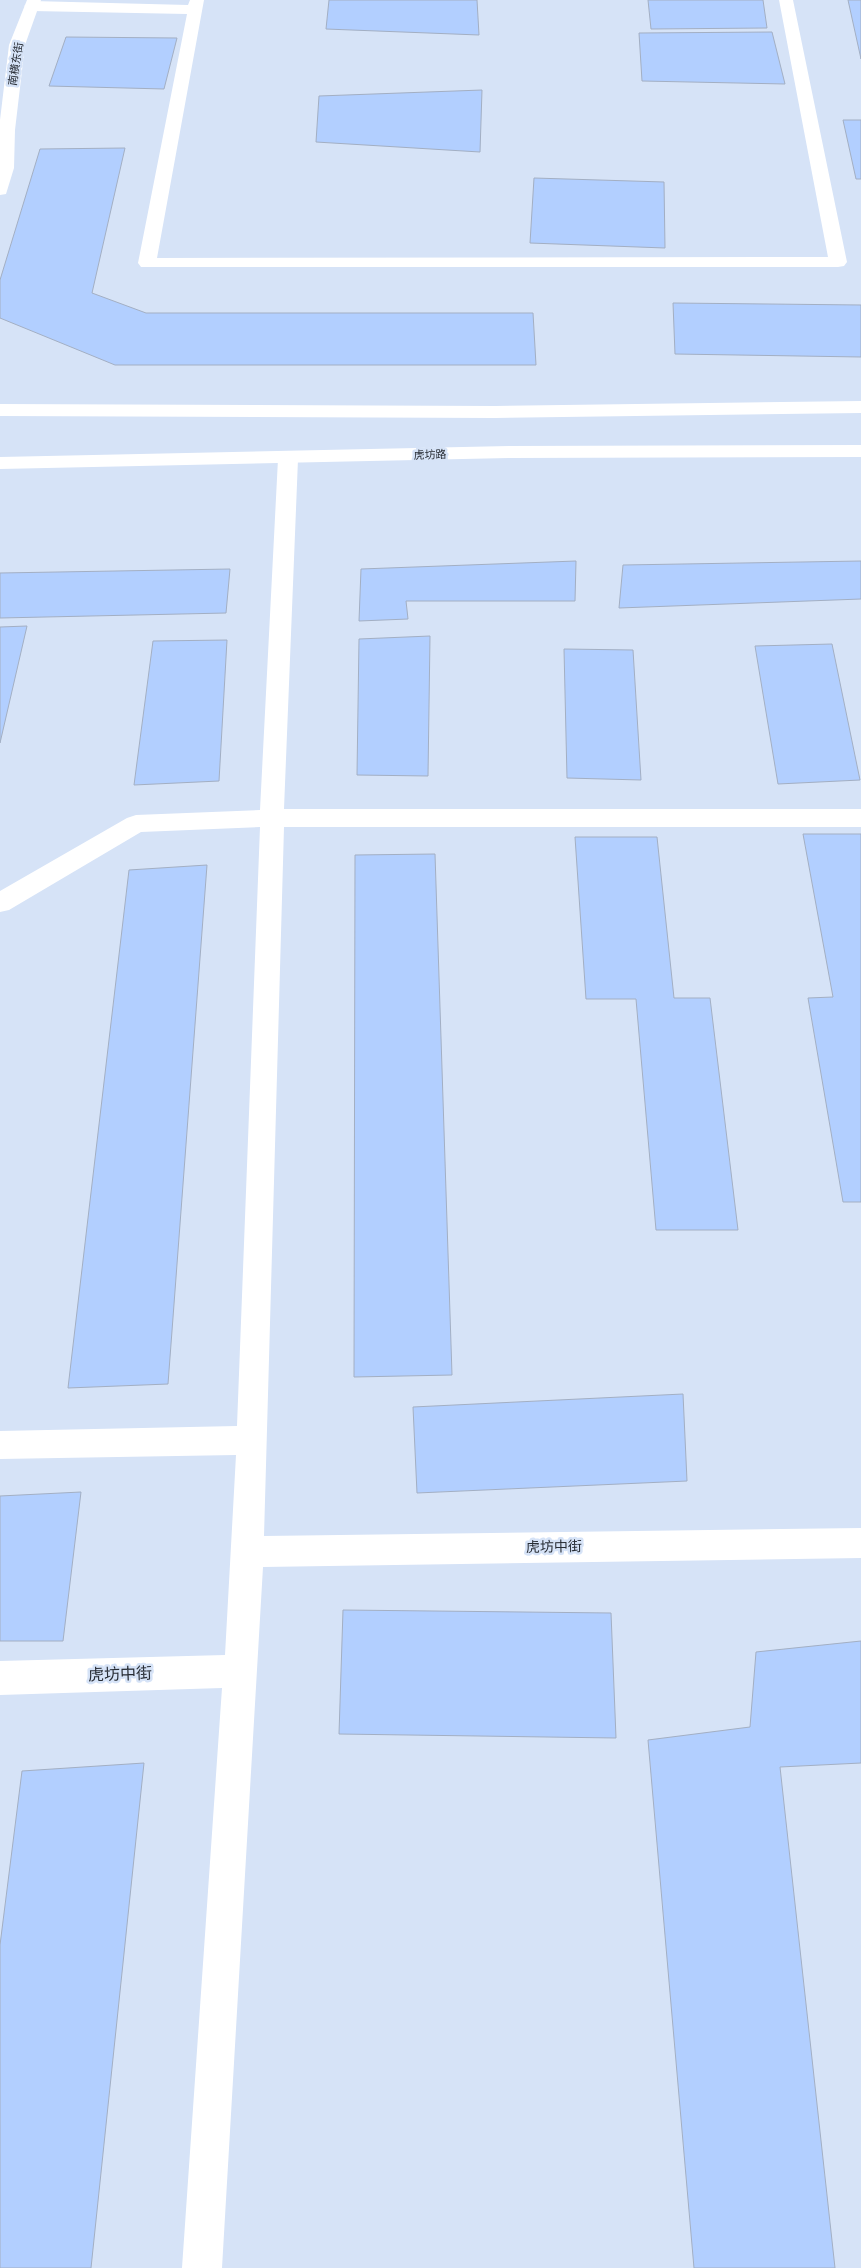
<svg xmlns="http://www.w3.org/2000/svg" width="861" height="2268" font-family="'Fira Sans Condensed','Noto Sans SC',sans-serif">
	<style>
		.building { fill: #b2cfff; stroke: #a3afc3 }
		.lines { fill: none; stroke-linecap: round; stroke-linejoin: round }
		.minor { fill: #fff; fill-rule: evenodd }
		.secondary { fill: #fff; fill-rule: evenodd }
		.labels { text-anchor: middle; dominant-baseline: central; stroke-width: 5; stroke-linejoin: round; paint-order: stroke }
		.far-street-label { font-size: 11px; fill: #272c34; stroke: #d6e3f7 }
		.street-label { font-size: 14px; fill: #272c34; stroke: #d6e3f7 }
		.near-street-label { font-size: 16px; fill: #272c34; stroke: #d6e3f7 }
	</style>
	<rect width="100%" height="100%" fill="#d6e3f7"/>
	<g class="building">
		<path d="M329 0H477L479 35 326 29Z"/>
		<path d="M648 0H763L767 28 651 29Z"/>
		<path d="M848 0H861V59Z"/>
		<path d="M772 32 785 84 642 81 639 33Z"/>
		<path d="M66 37 177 38 164 89 49 86Z"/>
		<path d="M482 90 480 152 316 142 319 96Z"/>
		<path d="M843 120H861V179H856Z"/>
		<path d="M125 148 92 293 146 313H533L536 365H115L0 318V280L40 149Z"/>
		<path d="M534 178 664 182 665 248 530 243Z"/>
		<path d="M673 303 861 305V357L675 354Z"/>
		<path d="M576 561 575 601H406L408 619 359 621 361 569Z"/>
		<path d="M861 561V599L619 608 623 565Z"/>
		<path d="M230 569 226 613 0 618V573Z"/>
		<path d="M27 626 0 743V627Z"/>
		<path d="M430 636 428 776 357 775 359 639Z"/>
		<path d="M227 640 219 781 134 785 153 641Z"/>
		<path d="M832 644 860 780 778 784 755 646Z"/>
		<path d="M564 649 633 650 641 780 567 778Z"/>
		<path d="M803 834H861V1202H843L808 998 833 997Z"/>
		<path d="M575 837H657L674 998H710L738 1230H656L636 999H586Z"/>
		<path d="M435 854 452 1375 354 1377 355 855Z"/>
		<path d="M207 865 168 1384 68 1388 129 870Z"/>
		<path d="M683 1394 687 1481 417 1493 413 1407Z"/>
		<path d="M81 1492 63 1641H0V1496Z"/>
		<path d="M343 1610 611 1613 616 1738 339 1734Z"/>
		<path d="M861 1641V1763L780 1767 835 2268H694L648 1740 750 1727 756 1652Z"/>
		<path d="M144 1763 91 2268H0V1945L22 1771Z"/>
	</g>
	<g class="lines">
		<g class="minor">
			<path d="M190 0H204L157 258 828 257 779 0H793L847 262 844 266 838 267H141L138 263 187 14 32 11 24 6 32 1 188 5Z"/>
			<path d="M288 453 295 455 298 459 284 809H861V827H284L264 1536 861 1528V1558L263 1567 222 2268H182L222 1688 0 1695V1661L225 1655 236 1455 0 1459V1431L237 1426 260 827 141 832 9 910 0 912V891L127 818 136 815 260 810 278 459 281 455Z"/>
		</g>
		<g class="secondary">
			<path d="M27 0H41L25 45 15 130 14 168 6 194 0 195V120L9 45Z"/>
			<path d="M861 401V413L495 418 0 416V404L495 406Z"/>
			<path d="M861 445V457L509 458 0 469V457L509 446Z"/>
		</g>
	</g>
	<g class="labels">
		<g class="far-street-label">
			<text transform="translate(16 64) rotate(-81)">南横东街</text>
			<text transform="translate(430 455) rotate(-2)">虎坊路</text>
		</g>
		<g class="street-label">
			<text transform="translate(554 1547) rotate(-1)">虎坊中街</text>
		</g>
		<g class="near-street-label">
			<text transform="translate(120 1674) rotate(-2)">虎坊中街</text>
		</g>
	</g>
</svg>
